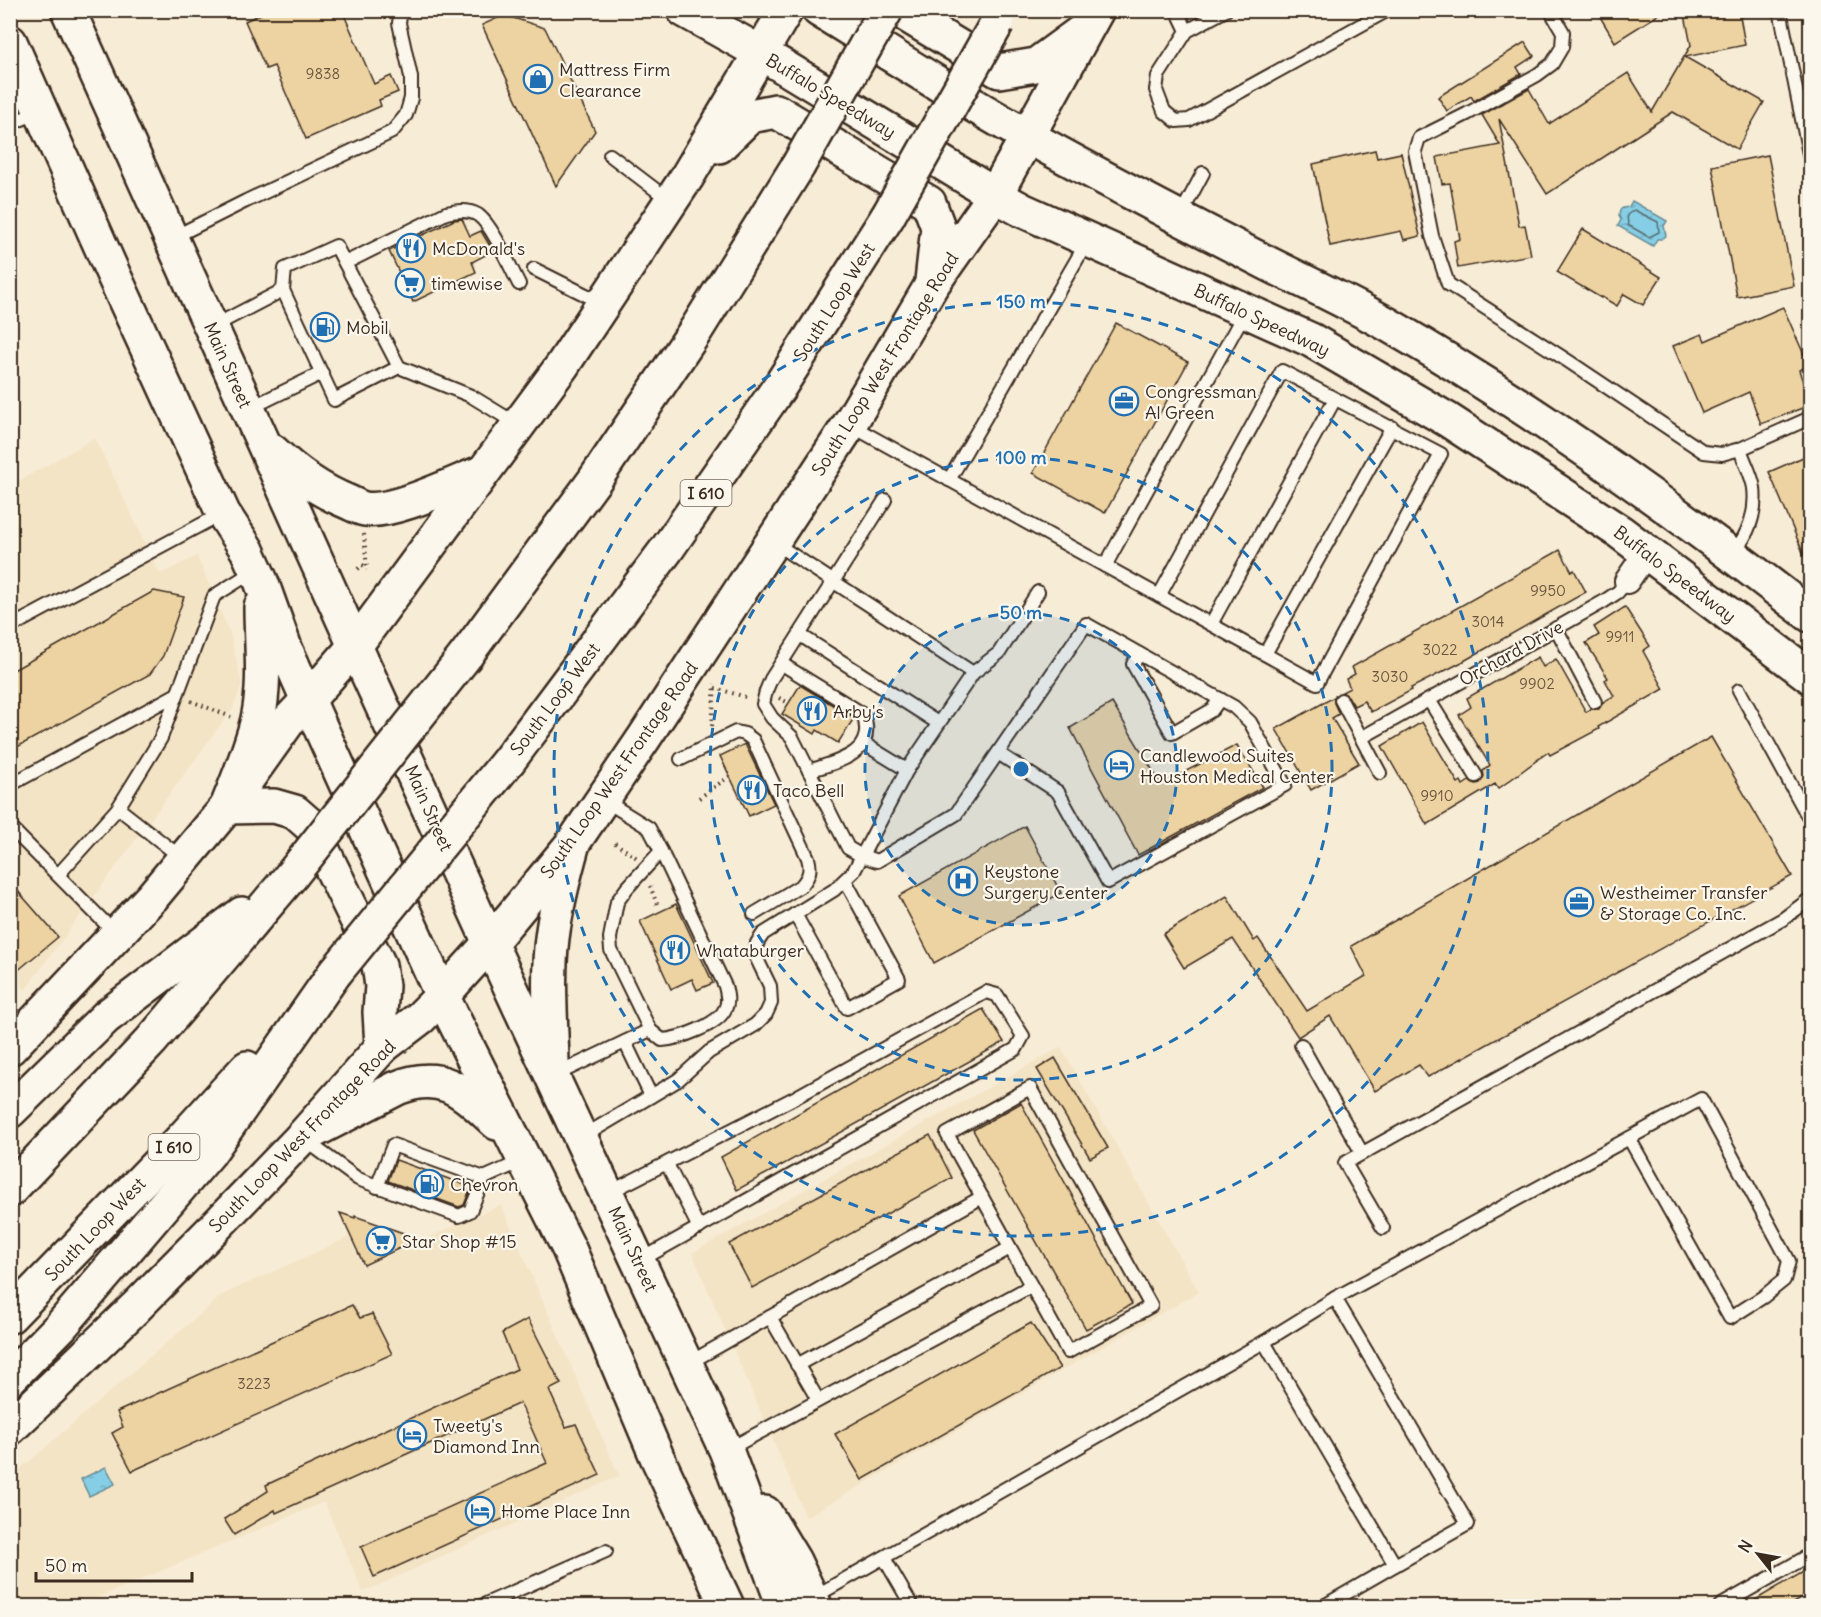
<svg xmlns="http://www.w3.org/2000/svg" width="1821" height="1617" font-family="Delius,sans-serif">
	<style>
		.built { fill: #f4e4c6 }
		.water { fill: url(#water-ripples); stroke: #678c95; stroke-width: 1.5 }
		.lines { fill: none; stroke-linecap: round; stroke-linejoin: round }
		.shore { stroke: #596c6e; stroke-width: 1.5 }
		.building { fill: #edd3a2; stroke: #3b2a1e; stroke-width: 1.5 }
		.lane-casing { stroke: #3b2a1e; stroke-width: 16 }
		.street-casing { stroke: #3b2a1e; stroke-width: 28 }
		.secondary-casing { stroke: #3b2a1e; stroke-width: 38 }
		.primary-casing { stroke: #3b2a1e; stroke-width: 38 }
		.highway-casing { stroke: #3b2a1e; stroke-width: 38 }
		.path { stroke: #3b2a1e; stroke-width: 4; stroke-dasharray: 1.5 4.5; stroke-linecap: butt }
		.lane { stroke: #fbf7ec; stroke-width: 12 }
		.street { stroke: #fbf7ec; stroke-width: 24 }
		.secondary { stroke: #fbf7ec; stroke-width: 33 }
		.primary { stroke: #fbf7ec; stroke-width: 33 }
		.highway { stroke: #fbf7ec; stroke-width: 33 }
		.highway-bridge-casing { stroke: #3b2a1e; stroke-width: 38; stroke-linecap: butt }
		.highway-bridge { stroke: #fbf7ec; stroke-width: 33 }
		.ring { fill: none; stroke: #1f6fb2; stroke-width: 3; stroke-dasharray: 10 8 }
		.labels { text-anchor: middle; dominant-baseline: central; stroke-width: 4.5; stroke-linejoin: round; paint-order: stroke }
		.number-label { font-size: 15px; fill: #68543f }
		.shield { fill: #fbf7ec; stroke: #75685c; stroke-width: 1.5 }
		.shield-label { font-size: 16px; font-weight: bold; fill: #3b2a1e }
		.poi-label { font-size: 18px; fill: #3b2a1e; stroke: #fbf7ec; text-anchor: start }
		.street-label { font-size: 18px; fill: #3b2a1e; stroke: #fbf7ec }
		.centre { fill: #1f6fb2; stroke: #fbf7ec; stroke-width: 3 }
		.ring-label { font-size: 18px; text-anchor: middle; font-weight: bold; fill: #1f6fb2; stroke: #fbf7ec; stroke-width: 4.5; stroke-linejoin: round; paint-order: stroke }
	</style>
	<defs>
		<pattern id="water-ripples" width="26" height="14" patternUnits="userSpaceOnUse" patternTransform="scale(1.5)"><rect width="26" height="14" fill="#85cee5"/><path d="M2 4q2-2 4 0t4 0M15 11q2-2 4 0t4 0" fill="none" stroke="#74b1c4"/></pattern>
	</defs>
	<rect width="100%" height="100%" fill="#f7ecd6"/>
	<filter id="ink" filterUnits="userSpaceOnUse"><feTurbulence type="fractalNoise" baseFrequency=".0167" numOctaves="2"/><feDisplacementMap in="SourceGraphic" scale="12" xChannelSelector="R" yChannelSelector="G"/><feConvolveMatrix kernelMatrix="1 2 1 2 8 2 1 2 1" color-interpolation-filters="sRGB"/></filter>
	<g filter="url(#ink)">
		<g class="built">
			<path d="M95 438 160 574 197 556 231 636 242 685 233 708 25 990 10 973V486Z"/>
			<path d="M1061 1047 1199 1292 806 1517 692 1253Z"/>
			<path d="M501 1205 619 1476 363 1592 324 1502 78 1606H11V1477L222 1295 349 1237 363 1267Z"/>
		</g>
		<g class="water">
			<path d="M1632 201 1667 221 1664 226 1666 236 1661 239H1657L1653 246 1618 226 1621 220 1619 216 1620 210 1623 208 1629 207Z"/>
			<path d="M106 1467 115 1484 89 1496 81 1479Z"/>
		</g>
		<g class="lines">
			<path class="shore" d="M1634 210 1658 222 1659 232 1649 237 1628 225 1627 215Z"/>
		</g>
		<g class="building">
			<path d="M270 10H342L374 84 391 76 398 92 379 100 381 106 306 139 274 66 266 69 245 21Z"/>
			<path d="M1596 10H1666L1615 42Z"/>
			<path d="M1684 10H1739L1745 45 1685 57 1764 102 1737 149 1673 112 1547 194 1499 119 1519 226 1525 225 1531 255 1458 268 1454 241 1460 239 1450 183 1442 184 1437 157 1500 145 1482 115 1529 89 1549 124 1628 73 1652 112 1691 45Z"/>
			<path d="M504 15 545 28 595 131 556 186 482 25Z"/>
			<path d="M1525 42 1534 56 1517 67 1521 74 1474 101 1471 96 1447 111 1438 97Z"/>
			<path d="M1375 150 1377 158 1401 153 1420 236 1404 240 1401 231 1330 246 1313 164Z"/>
			<path d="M1768 155 1794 286 1737 297 1712 166Z"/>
			<path d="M462 219 470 236 481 231 493 251 472 262 476 272 413 302 389 251 454 220Z"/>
			<path d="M1583 229 1661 277 1643 305 1624 294 1617 306 1602 297 1601 298 1557 272Z"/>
			<path d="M1783 307 1809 366 1799 370 1810 405 1761 424 1749 392 1702 413 1673 346 1702 334 1705 341Z"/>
			<path d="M1116 323 1188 362 1105 513 1033 473Z"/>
			<path d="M1810 454V569L1769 472Z"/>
			<path d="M1560 550 1572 572 1574 570 1586 592 1462 662 1411 688 1412 690 1371 712 1364 701 1354 706 1348 696 1342 692 1350 688 1346 679 1355 674 1352 667Z"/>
			<path d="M154 591 184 597 163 656 150 674 10 751V672Z"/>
			<path d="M1625 607 1650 646 1643 651 1664 689 1598 727 1599 729 1550 755 1548 752 1498 789 1495 784 1427 825 1382 746 1422 722 1458 783 1461 781 1463 785 1469 781 1476 784 1480 783 1484 776 1483 771 1490 765 1459 715 1471 707 1467 698 1538 657 1543 667 1556 659 1586 712 1591 709H1599L1603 702 1614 696 1605 680 1608 678 1586 643 1599 635 1594 627Z"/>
			<path d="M800 685 854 718 838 743 817 730 815 734 782 714Z"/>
			<path d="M1334 697V703L1339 714 1332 718 1359 763 1311 790 1276 729Z"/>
			<path d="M1112 703 1161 784 1237 745 1263 787 1138 855 1070 728Z"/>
			<path d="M1711 737 1792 876 1428 1077 1419 1065 1375 1091 1330 1016 1298 1037 1233 939 1184 968 1163 934 1227 896 1254 941 1258 938 1307 1011 1366 976 1351 946Z"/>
			<path d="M745 744 774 804 749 816 720 756Z"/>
			<path d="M1025 826 1061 893 934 963 899 896Z"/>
			<path d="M10 882 58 937 10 977Z"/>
			<path d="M676 904 713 983 697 990 692 979 671 989 640 921Z"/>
			<path d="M983 1009 1004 1042 737 1190 721 1157Z"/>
			<path d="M1055 1058 1108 1148 1090 1158 1037 1069Z"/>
			<path d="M1021 1103 1132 1304 1086 1329 973 1130Z"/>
			<path d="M930 1135 952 1178 752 1288 729 1244Z"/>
			<path d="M396 1160 471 1187 464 1205 459 1207 388 1181Z"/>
			<path d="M340 1213 355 1218V1216L406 1234 405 1236 415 1241 364 1265Z"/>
			<path d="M352 1305 360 1318 372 1314 392 1354 132 1471 112 1433 123 1427 117 1412Z"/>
			<path d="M528 1319 561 1384 549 1390 566 1427 576 1424 600 1475 374 1577 361 1547 547 1463 520 1403 276 1513 275 1510 234 1535 224 1519 268 1491 266 1485 517 1369 502 1333Z"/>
			<path d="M1031 1323 1060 1368 862 1480 835 1434Z"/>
			<path d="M1810 1568V1593L1788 1606H1745Z"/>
		</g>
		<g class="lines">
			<g class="lane-casing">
				<g id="lane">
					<path d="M1177 10 1187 31"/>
					<path d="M1226 10 1187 31 1158 76 1156 90 1164 111 1176 121 1189 120 1388 10"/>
					<path d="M1550 10 1563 32 1562 47 1552 64 1537 75 1467 114 1419 138 1415 151 1432 236 1448 284 1568 361 1704 452 1722 454 1740 449 1810 418"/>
					<path d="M1780 10 1810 159"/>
					<path d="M10 124 41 111"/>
					<path d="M610 155 669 200"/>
					<path d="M1180 216 1203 173"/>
					<path d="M172 238 246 201 392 132 406 115 411 98V77L399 23 401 10"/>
					<path d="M345 263 446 213C456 211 468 209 478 215 493 226 510 267 519 284"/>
					<path d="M534 269 602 303"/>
					<path d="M212 327 283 290"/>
					<path d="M399 367 334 400 283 290 285 269 336 246 399 367 471 396 517 424"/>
					<path d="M250 408 322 373"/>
					<path d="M850 425C1006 511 1161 597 1317 683L1441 454 1282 371 1159 596"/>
					<path d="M949 480 1087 242"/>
					<path d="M885 500 771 679 766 691 763 704 772 718 792 737 848 848 862 856 877 861 956 814 1086 624 1234 707 1250 722 1285 785 1108 882 1058 792 998 753"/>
					<path d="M773 542 973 673"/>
					<path d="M1733 554C1748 534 1757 514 1754 488 1752 475 1744 461 1740 449"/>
					<path d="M1105 566 1245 312"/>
					<path d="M1211 624 1335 399"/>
					<path d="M10 627 221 514"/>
					<path d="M1556 628 1595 702"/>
					<path d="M800 635 938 723"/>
					<path d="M1139 654 1133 664 1172 733 1212 710 1220 699"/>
					<path d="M1265 654 1392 427"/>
					<path d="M782 664 863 714C878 754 838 761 809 771"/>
					<path d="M1739 690 1810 820"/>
					<path d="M1341 700 1380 773"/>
					<path d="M1429 700 1476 776"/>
					<path d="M1361 738 1603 602 1618 592 1627 581"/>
					<path d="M863 743 907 770"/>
					<path d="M681 759 736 732 745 734 753 740 808 858C811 869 810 875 802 885L754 914"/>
					<path d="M10 785 177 694"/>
					<path d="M118 808 183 859"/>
					<path d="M10 827 115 933"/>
					<path d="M58 875 118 808 161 738 214 596 254 571"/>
					<path d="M795 914 847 1008 899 979 845 880"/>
					<path d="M650 1030 662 1040C679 1039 718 1025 725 1009 729 1002 727 994 725 986L661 851"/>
					<path d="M625 1042 651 1096"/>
					<path d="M1301 1045 1362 1153"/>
					<path d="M553 1076 650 1030 611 950 610 938 617 902 627 888 661 851 649 828 604 800"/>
					<path d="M1030 1088 1151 1306 1068 1352 947 1134Z"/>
					<path d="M582 1137 678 1080 709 1052 755 1025 766 1014 771 1003 770 986 756 957 757 943 763 934 834 890 854 871 907 770 973 673 999 653 1038 592"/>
					<path d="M305 1140 358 1179 459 1216 470 1211 484 1178 393 1145 377 1187"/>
					<path d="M667 1164 699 1228"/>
					<path d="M484 1178 524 1160"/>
					<path d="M608 1193 796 1097 986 992 997 995 1023 1036 1016 1049 639 1261"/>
					<path d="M1383 1228 1345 1163 1783 919 1810 899"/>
					<path d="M1335 1298 1701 1099 1789 1261 1784 1280 1763 1297 1730 1318 1629 1138"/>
					<path d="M770 1317 818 1400"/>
					<path d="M1264 1342 1335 1298 1468 1524 1395 1565"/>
					<path d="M687 1364 982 1197"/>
					<path d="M797 1365 1010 1248"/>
					<path d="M727 1450 1031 1286"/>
					<path d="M884 1558 912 1606"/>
					<path d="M812 1598 1264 1342 1395 1565 1324 1606"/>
					<path d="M481 1606 606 1551"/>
					<path d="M1720 1606 1810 1555"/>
				</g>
			</g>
			<g class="street-casing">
				<path id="street" d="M1627 581 1647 552"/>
			</g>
			<g class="secondary-casing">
				<g id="secondary">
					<path d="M684 10 761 53 995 195 1022 210 1311 340 1448 420 1620 532 1810 676"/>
					<path d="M819 10C889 53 958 98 1029 137 1108 181 1187 222 1267 263 1307 283 1348 302 1387 324 1536 410 1675 510 1810 615"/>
					<path d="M898 10 999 71 1036 65 1081 32"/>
					<path d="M719 146 750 116 776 111 929 203 938 227 932 281"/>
					<path d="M227 807 274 806 295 812 311 826 379 965 382 986 380 1012 382 1047"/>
					<path d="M10 1048 152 897 227 807 290 719 308 700 355 646 562 366 687 177 786 10"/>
					<path d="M10 1428 135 1308 219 1223 302 1137 382 1047 420 1018 442 996 490 943 573 843 644 738 849 425 931 286 995 195 1097 10"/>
				</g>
			</g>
			<g class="primary-casing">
				<g id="primary">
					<path d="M68 10 355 646"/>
					<path d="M10 42 115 278 223 513 247 550 261 581 285 648 308 700"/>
					<path d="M272 451C295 473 318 490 348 502 353 504 359 508 365 509 392 514 455 483 483 472"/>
					<path d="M227 807C238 779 251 749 258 719 266 683 261 644 261 607"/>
				</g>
			</g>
			<g class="highway-casing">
				<g id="highway">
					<path d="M355 646 490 943 726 1450 784 1606"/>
					<path d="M466 655 594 481 696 330 798 166"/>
					<path d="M308 700 442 996 569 1249 657 1457 727 1606"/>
					<path d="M509 760 667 549 780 386 888 216"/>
					<path d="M552 1062C551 1022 547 978 552 938 556 906 564 875 573 843"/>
					<path d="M10 1111 106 1017 242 914"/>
					<path d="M302 1137 397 1088C444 1069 464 1093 497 1123"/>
					<path d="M10 1190 151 1041 291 876"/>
					<path d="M10 1316 181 1140 247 1068"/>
					<path d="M10 1378 61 1326 209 1153 334 974"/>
					<path d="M765 1513 794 1561 815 1606"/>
				</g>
			</g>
			<g class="path">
				<path d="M364 534 367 570"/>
				<path d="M358 569 362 565 365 566"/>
				<path d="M715 688 749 698"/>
				<path d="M779 698 789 703"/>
				<path d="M191 701 231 717"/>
				<path d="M712 726 715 684"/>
				<path d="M699 798 730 776"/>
				<path d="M615 843 637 858"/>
				<path d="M650 886 657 904"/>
			</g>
			<use href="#lane" class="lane"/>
			<use href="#street" class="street"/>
			<use href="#secondary" class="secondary"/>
			<use href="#primary" class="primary"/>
			<use href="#highway" class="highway"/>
			<g class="highway-bridge-casing">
				<g id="highway-bridge">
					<path d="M798 166 886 10"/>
					<path d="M888 216 997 23"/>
					<path d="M291 876 466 655"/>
					<path d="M334 974 509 760"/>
				</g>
			</g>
			<use href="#highway-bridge" class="highway-bridge"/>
		</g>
	</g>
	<circle cx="1021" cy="769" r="156" fill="#1f6fb2" fill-opacity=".12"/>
	<g class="ring">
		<circle cx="1021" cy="769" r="156"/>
		<circle cx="1021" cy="769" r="311"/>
		<circle cx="1021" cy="769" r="467"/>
	</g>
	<defs>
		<g id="shop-ring" transform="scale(1.5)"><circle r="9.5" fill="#fbf7ec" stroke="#1f6fb2" stroke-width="1.5"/><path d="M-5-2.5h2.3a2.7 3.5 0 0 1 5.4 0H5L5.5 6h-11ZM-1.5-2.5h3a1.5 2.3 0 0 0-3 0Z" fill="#1f6fb2"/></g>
		<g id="restaurant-ring" transform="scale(1.5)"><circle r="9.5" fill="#fbf7ec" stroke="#1f6fb2" stroke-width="1.5"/><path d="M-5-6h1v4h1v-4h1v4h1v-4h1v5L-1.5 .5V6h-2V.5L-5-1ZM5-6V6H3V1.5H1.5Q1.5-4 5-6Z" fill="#1f6fb2"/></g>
		<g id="supermarket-ring" transform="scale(1.5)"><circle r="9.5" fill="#fbf7ec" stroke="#1f6fb2" stroke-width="1.5"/><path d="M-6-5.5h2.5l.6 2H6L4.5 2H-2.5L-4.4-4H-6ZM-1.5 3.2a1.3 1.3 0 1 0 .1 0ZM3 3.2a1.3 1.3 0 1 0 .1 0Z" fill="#1f6fb2"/></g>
		<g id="fuel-ring" transform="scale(1.5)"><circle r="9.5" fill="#fbf7ec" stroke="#1f6fb2" stroke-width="1.5"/><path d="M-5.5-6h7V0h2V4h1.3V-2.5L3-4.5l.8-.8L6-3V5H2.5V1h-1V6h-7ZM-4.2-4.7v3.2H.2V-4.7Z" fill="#1f6fb2"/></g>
		<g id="office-ring" transform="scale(1.5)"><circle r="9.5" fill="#fbf7ec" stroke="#1f6fb2" stroke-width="1.5"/><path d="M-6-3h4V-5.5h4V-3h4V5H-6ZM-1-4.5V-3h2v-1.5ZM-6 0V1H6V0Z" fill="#1f6fb2"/></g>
		<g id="hotel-ring" transform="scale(1.5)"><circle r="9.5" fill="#fbf7ec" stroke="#1f6fb2" stroke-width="1.5"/><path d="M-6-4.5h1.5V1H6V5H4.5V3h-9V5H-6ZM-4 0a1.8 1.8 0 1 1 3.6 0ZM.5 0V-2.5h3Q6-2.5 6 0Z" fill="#1f6fb2"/></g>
		<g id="hospital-ring" transform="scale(1.5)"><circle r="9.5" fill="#fbf7ec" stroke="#1f6fb2" stroke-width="1.5"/><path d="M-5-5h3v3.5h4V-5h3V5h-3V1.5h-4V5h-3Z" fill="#1f6fb2"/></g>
	</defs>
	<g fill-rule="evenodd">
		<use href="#shop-ring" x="538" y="79"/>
		<use href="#restaurant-ring" x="411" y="248"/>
		<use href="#supermarket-ring" x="410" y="283"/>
		<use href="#fuel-ring" x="325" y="327"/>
		<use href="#office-ring" x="1124" y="401"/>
		<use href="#restaurant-ring" x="812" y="711"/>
		<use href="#hotel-ring" x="1119" y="765"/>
		<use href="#restaurant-ring" x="752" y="790"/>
		<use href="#hospital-ring" x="963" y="881"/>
		<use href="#office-ring" x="1579" y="902"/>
		<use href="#restaurant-ring" x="675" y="950"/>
		<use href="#fuel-ring" x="429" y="1184"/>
		<use href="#supermarket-ring" x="381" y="1241"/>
		<use href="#hotel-ring" x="412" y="1435"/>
		<use href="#hotel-ring" x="480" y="1511"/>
	</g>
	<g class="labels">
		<g class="number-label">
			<text x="323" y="73">9838</text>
			<text x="1548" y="590">9950</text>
			<text x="1488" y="621">3014</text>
			<text x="1620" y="636">9911</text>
			<text x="1440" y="649">3022</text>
			<text x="1390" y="676">3030</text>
			<text x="1537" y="683">9902</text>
			<text x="1437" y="795">9910</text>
			<text x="254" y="1383">3223</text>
		</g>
		<g class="shield">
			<rect x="680.5" y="480" width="51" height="26" rx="4.5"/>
			<rect x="148.5" y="1134" width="51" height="26" rx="4.5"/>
		</g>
		<g class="shield-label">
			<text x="706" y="493">I 610</text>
			<text x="174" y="1147">I 610</text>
		</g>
		<g class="poi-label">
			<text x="559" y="69">Mattress Firm<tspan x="559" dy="21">Clearance</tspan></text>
			<text x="432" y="248">McDonald's</text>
			<text x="431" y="283">timewise</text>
			<text x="346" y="327">Mobil</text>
			<text x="1145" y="391">Congressman<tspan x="1145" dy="21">Al Green</tspan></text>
			<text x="833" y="711">Arby's</text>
			<text x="1140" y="755">Candlewood Suites<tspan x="1140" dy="21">Houston Medical Center</tspan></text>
			<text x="773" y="790">Taco Bell</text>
			<text x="984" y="871">Keystone<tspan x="984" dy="21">Surgery Center</tspan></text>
			<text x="1600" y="892">Westheimer Transfer<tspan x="1600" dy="21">&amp; Storage Co. Inc.</tspan></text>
			<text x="696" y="950">Whataburger</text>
			<text x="450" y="1184">Chevron</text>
			<text x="402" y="1241">Star Shop #15</text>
			<text x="433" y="1425">Tweety's<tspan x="433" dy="21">Diamond Inn</tspan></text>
			<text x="501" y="1511">Home Place Inn</text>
		</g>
		<g class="street-label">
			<text transform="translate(831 96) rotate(31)">Buffalo Speedway</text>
			<text transform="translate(834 302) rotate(-58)">South Loop West</text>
			<text transform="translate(1262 320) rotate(25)">Buffalo Speedway</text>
			<text transform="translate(885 364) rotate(-58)">South Loop West Frontage Road</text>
			<text transform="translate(228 365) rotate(66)">Main Street</text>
			<text transform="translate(1675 574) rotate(37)">Buffalo Speedway</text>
			<text transform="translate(1511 653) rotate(-29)">Orchard Drive</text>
			<text transform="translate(555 699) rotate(-53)">South Loop West</text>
			<text transform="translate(619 770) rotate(-55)">South Loop West Frontage Road</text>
			<text transform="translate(429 808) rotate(66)">Main Street</text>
			<text transform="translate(302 1136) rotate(-46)">South Loop West Frontage Road</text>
			<text transform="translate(95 1229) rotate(-46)">South Loop West</text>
			<text transform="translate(633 1249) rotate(65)">Main Street</text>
		</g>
	</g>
	<circle cx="1021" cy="769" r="9" class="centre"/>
	<g class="ring-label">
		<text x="1021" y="308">150 m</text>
		<text x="1021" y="464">100 m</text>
		<text x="1021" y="619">50 m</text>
	</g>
	<rect width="1821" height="1617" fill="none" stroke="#fbf7ec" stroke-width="36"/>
	<rect x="18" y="18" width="1785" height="1581" fill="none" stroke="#3b2a1e" stroke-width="2" filter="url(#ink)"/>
	<g transform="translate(1758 1554) rotate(301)" stroke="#fbf7ec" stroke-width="4.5" paint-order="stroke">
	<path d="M0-4.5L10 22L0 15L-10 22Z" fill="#3b2a1e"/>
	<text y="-9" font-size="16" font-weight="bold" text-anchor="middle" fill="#3b2a1e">N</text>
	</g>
	<path d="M36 1572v9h156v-9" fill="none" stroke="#3b2a1e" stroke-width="3"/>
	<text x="45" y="1572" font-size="18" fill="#3b2a1e" stroke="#fbf7ec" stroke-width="4.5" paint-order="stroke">50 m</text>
</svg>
